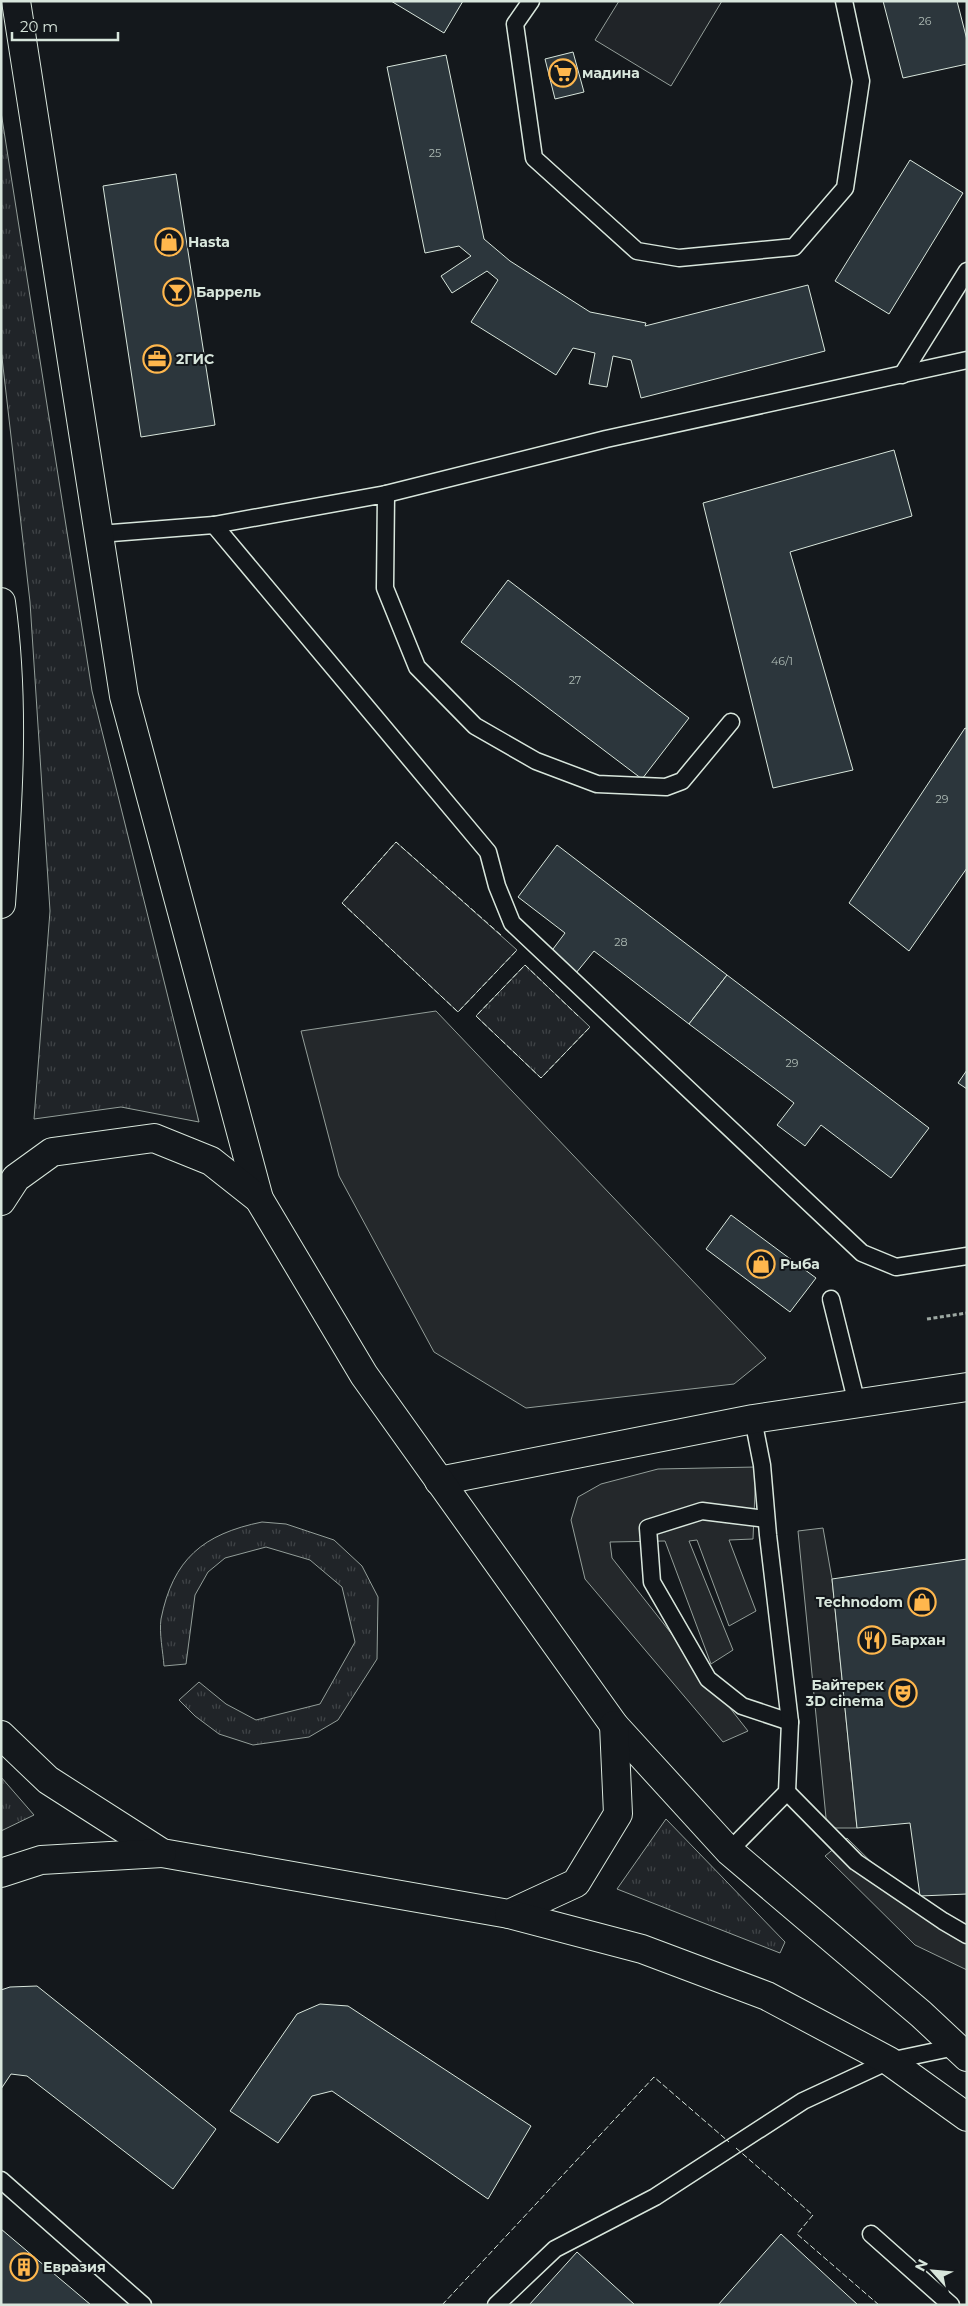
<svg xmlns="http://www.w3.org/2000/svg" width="968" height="2306" font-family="Montserrat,sans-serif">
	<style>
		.grass { fill: url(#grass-tufts); stroke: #939e99 }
		.pitch { fill: #202428; stroke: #939e99 }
		.parking { fill: #24282b; stroke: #939e99 }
		.building { fill: #2c363c; stroke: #d8e6dc }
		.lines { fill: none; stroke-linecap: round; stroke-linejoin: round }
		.service-casing { stroke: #d8e6dc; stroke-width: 19 }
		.tertiary-casing { stroke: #d8e6dc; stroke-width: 30 }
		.secondary-casing { stroke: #d8e6dc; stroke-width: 30 }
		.path { stroke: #9da8a2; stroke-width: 3; stroke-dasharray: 4 2.5; stroke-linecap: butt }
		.service { stroke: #14181c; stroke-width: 16 }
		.tertiary { stroke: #14181c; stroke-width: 28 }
		.secondary { stroke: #14181c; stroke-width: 28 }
		.fence { stroke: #d8e6dc; stroke-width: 1; stroke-dasharray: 6 2.5; stroke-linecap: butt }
		.labels { text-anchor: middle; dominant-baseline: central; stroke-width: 4; stroke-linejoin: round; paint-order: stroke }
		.number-label { font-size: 11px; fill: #adbab4 }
		.poi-label { font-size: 14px; font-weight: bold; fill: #d8e6dc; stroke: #14181c; text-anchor: start }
	</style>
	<defs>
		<pattern id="grass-tufts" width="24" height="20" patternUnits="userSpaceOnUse" patternTransform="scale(1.25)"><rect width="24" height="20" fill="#202428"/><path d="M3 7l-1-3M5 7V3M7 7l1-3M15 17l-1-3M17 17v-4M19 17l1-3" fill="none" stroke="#404447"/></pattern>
	</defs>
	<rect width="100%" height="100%" fill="#14181c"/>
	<g class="grass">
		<path d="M1 112 92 691 199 1122 121 1107 34 1119 50 911 30 602 1 349Z"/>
		<path d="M525 965 590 1027 541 1078 476 1016Z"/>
		<path d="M262 1522 286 1524 334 1540 362 1566 378 1597 377 1659 338 1720 309 1737 253 1745 219 1734 195 1716 179 1700 199 1682 226 1704 256 1720 320 1704 355 1642 342 1587 310 1560 266 1547 225 1558 208 1572 195 1595 186 1664 164 1666C163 1652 159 1633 161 1619 173 1559 203 1534 262 1522Z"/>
		<path d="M1 1777 34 1815 1 1831Z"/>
		<path d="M666 1819 785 1942 780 1953 617 1889Z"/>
	</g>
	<g class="pitch">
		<path d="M619 1H722L671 86 595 40Z"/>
		<path d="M396 842 517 950 458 1012 342 903Z"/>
	</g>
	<g class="parking">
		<path d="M436 1011 766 1358 734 1384 526 1408 434 1352 339 1176 301 1031Z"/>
		<path d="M756 1467 753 1539 729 1540 756 1611 729 1626 697 1540 689 1541 733 1650 711 1664 665 1541 610 1542 612 1558 748 1731 723 1742 585 1579 571 1520 578 1497 601 1484 658 1469Z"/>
		<path d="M823 1528 832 1579 857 1828H827L798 1531Z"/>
		<path d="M847 1838 929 1919 967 1939V1970L915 1945 825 1856Z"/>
	</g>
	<g class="building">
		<path d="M391 1H463L444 33Z"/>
		<path d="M883 1H957L967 40V64L903 78Z"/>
		<path d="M573 52 584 92 555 99 545 59Z"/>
		<path d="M446 55 484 239 510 261 590 312 646 323 645 326 808 285 825 351 641 398 631 360 613 356 607 387 589 384 595 353 573 348 556 375 471 322 498 280 487 271 452 293 441 276 471 256 459 246 425 253 387 67Z"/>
		<path d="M910 160 963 193 889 314 835 281Z"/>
		<path d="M176 174 215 425 141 437 103 186Z"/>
		<path d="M894 450 912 516 790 552 853 770 773 788 703 503Z"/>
		<path d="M508 580 689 718 642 779 461 642Z"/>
		<path d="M965 728 967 729V868L909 951 849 903Z"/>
		<path d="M557 845 727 975 689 1024 594 951 576 973 550 953 565 933 518 897Z"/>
		<path d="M727 975 929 1128 891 1178 821 1125 805 1146 777 1125 794 1103 689 1024Z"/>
		<path d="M967 1070V1089L958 1083Z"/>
		<path d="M731 1215 816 1278 790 1312 706 1249Z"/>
		<path d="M967 1559V1894L920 1896 910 1823 857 1828 832 1579Z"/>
		<path d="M37 1986 216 2129 173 2189 27 2076 11 2074 1 2089V1990L10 1987Z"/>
		<path d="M320 2004 348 2006 531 2126 488 2199 332 2091 312 2096 278 2143 230 2111 297 2014Z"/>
		<path d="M1 2229 91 2305H1Z"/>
		<path d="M781 2234 858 2305H718Z"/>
		<path d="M577 2252 635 2305H529Z"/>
	</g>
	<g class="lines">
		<g class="service-casing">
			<g id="service">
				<path d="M531 1 515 24 534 158 637 251 679 258 794 247 845 188 861 81 844 1"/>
				<path d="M902 375 967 271"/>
				<path d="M386 494 606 439 967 360"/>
				<path d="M214 525 488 852 497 886 512 923 862 1253 896 1267 967 1256"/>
				<path d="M99 534 214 525 386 494 385 588 417 667 475 726 536 761 597 784 666 787 682 781 731 722"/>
				<path d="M831 1299 857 1404"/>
				<path d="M766 1519 702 1511 648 1528 652 1582 708 1679 742 1706 790 1722"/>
				<path d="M787 1792 856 1862 943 1921 967 1935"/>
				<path d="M729 1851 787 1792 790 1722 768 1535 762 1465 753 1419"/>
				<path d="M1 2180 143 2305"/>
				<path d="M871 2234 951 2305"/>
				<path d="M496 2305 555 2249 655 2197 803 2101 889 2061 960 2046"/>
			</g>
		</g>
		<g class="tertiary-casing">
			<path id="tertiary" d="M439 1481 753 1419 967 1387"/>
		</g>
		<g class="secondary-casing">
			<g id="secondary">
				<path d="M16 1 124 696 259 1199"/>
				<path d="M1 602C15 703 8 803 1 904"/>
				<path d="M1 1201 16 1178 52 1152 154 1138 211 1161 259 1199 364 1375 614 1725 729 1851 921 2014 967 2057"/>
				<path d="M1 1735 48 1780 162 1853 509 1914 576 1883 618 1814 614 1725"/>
				<path d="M1 1873 41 1860 162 1853"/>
				<path d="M509 1914 642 1949 767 1996 889 2061 967 2117"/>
			</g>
		</g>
		<path class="path" d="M927 1319 967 1313"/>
		<use href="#service" class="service"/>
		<use href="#tertiary" class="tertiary"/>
		<use href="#secondary" class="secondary"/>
		<g class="fence">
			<path d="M501 935 396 842 342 903 458 1012 517 950"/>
			<path d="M578 1016 525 965 476 1016 541 1078 590 1027"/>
			<path d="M736 2148 813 2215 797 2234 879 2305"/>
			<path d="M442 2305 654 2077 729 2142"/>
		</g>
	</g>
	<defs>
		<g id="supermarket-ring" transform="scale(1.4375)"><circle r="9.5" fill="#14181c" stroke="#ffb74d" stroke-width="1.5"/><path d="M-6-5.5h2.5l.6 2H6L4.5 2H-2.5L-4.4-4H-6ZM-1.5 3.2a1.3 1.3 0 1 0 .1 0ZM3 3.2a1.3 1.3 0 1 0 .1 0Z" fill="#ffb74d"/></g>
		<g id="shop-ring" transform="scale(1.4375)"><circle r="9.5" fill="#14181c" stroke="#ffb74d" stroke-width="1.5"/><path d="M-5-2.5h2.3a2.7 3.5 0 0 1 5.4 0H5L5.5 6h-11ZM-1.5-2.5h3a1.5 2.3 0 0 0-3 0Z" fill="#ffb74d"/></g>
		<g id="bar-ring" transform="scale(1.4375)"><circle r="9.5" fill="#14181c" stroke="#ffb74d" stroke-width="1.5"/><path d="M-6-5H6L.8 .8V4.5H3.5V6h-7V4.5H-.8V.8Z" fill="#ffb74d"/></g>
		<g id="office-ring" transform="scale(1.4375)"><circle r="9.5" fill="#14181c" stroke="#ffb74d" stroke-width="1.5"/><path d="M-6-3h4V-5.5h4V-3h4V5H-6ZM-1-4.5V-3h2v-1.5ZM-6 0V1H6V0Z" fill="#ffb74d"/></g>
		<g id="restaurant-ring" transform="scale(1.4375)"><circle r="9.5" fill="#14181c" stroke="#ffb74d" stroke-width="1.5"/><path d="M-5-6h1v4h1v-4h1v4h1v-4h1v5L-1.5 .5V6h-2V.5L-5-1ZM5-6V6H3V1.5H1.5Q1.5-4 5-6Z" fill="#ffb74d"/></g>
		<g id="theatre-ring" transform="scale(1.4375)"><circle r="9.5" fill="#14181c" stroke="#ffb74d" stroke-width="1.5"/><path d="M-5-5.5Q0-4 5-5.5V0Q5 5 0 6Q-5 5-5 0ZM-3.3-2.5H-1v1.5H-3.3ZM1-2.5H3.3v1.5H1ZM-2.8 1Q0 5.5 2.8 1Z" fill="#ffb74d"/></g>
		<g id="building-ring" transform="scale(1.4375)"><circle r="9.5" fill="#14181c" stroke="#ffb74d" stroke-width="1.5"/><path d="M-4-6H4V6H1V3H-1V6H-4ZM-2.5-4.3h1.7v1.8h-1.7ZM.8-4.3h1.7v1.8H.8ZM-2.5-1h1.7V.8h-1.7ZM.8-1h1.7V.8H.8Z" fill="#ffb74d"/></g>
	</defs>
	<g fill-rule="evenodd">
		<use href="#supermarket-ring" x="563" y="73"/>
		<use href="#shop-ring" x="169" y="242"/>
		<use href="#bar-ring" x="177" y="292"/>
		<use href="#office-ring" x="157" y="359"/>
		<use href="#shop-ring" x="761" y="1264"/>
		<use href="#shop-ring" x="922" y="1602"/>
		<use href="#restaurant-ring" x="872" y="1640"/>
		<use href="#theatre-ring" x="903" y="1693"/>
		<use href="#building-ring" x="24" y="2267"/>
	</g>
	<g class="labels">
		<g class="number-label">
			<text x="925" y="21">26</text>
			<text x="435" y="153">25</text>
			<text x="782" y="661">46/1</text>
			<text x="575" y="680">27</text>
			<text x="942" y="799">29</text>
			<text x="621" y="942">28</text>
			<text x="792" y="1063">29</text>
		</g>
		<g class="poi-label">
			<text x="582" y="73">мадина</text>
			<text x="188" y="242">Hasta</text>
			<text x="196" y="292">Баррель</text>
			<text x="176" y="359">2ГИС</text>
			<text x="780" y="1264">Рыба</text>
			<text x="903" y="1602" text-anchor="end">Technodom</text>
			<text x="891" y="1640">Бархан</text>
			<text x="884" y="1685" text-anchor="end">Байтерек<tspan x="884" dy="16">3D cinema</tspan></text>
			<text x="43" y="2267">Евразия</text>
		</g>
	</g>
	<rect width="968" height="2306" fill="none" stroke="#d8e6dc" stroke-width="5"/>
	<g transform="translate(933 2271) rotate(297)" stroke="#14181c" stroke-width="4" paint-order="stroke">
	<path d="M0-4L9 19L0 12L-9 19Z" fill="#d8e6dc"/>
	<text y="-8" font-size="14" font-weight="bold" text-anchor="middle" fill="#d8e6dc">N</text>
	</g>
	<path d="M12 32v8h106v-8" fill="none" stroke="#d8e6dc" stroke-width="2.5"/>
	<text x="20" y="32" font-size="15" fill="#d8e6dc" stroke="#14181c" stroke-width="4" paint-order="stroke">20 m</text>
</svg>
